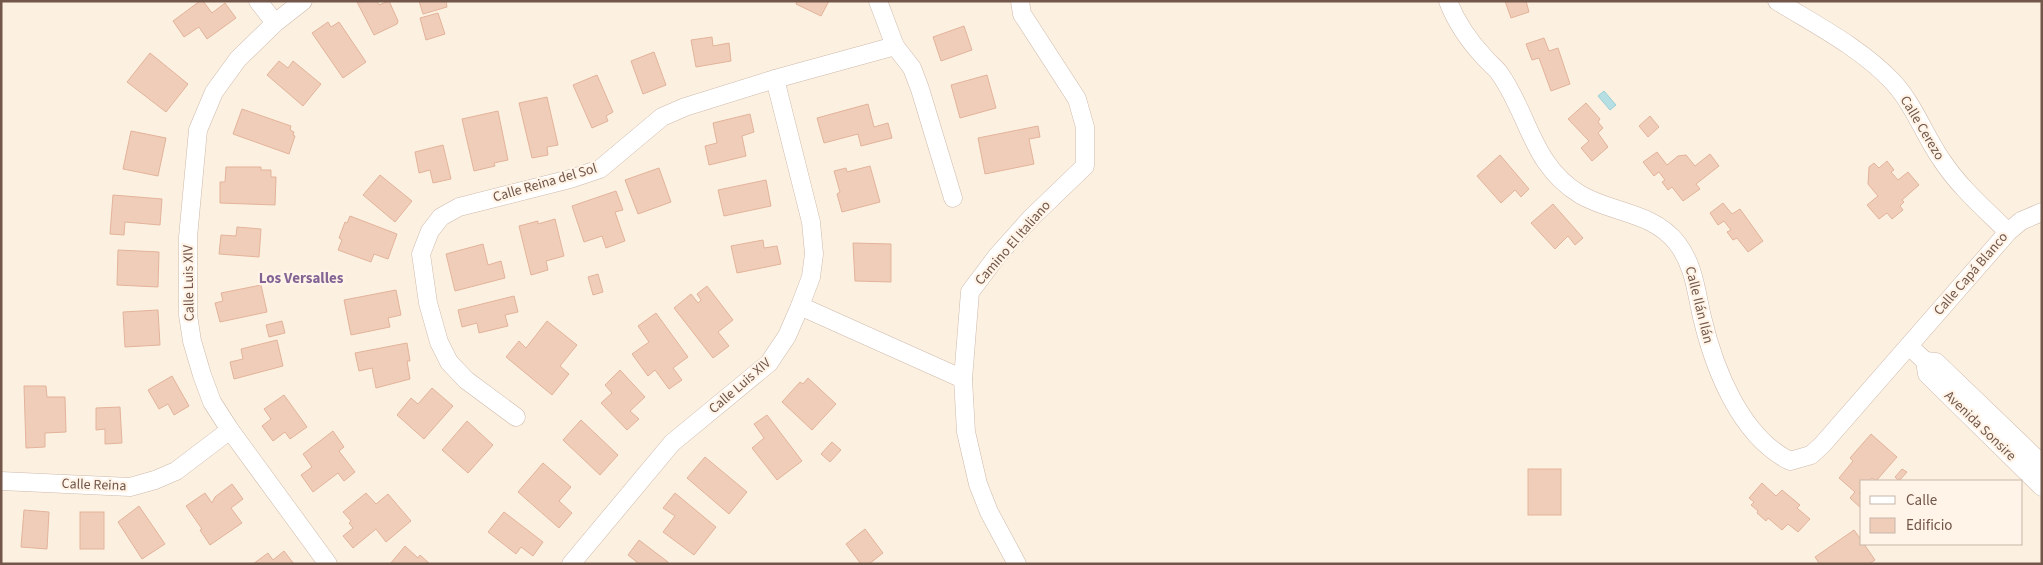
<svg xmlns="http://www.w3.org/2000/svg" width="2043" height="565" font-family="'Source Sans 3',sans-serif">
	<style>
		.water { fill: #b6dfe4; stroke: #9dcfd6 }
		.building { fill: #f0cdb9; stroke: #e3b39a }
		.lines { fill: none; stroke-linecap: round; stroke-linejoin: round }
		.minor-casing { stroke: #cebaab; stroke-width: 19 }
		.minor { stroke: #fff; stroke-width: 18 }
		.labels { text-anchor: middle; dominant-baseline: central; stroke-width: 4.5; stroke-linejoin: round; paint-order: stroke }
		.street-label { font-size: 14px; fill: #725649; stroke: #fff4e7 }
		.neighbourhood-label { font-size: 15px; font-weight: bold; fill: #836495; stroke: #fff4e7 }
	</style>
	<rect width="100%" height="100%" fill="#fcf0e1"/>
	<path class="water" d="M1604 91 1616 105 1610 110 1598 96Z"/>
	<g class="building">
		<path d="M200 1H203L212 13 225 3 236 18 207 39 199 27 184 37 173 21Z"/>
		<path d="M377 1 379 5 389 1 398 21 397 24 374 35 357 2Z"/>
		<path d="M419 1H446L447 7 423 14Z"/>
		<path d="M797 1H829L821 16 796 4Z"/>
		<path d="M1505 1H1526L1529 12 1511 18Z"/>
		<path d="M438 13 445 34 426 40 420 18Z"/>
		<path d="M328 22 331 27 339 22 366 62 343 78 312 33Z"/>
		<path d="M964 26 972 50 941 61 933 37Z"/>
		<path d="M712 37 713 46 729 43 731 61 696 67 691 40Z"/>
		<path d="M1544 38 1549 51 1558 48 1570 84 1551 91 1539 58 1532 60 1526 44Z"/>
		<path d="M654 52 666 85 643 94 631 61Z"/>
		<path d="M150 53 188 84 166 112 127 82Z"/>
		<path d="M279 61 288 68 293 61 321 84 303 106 267 75Z"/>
		<path d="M597 75 613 112 606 116 608 121 592 128 573 85Z"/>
		<path d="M987 75 996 108 960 118 951 85Z"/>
		<path d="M547 97 558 145 547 147 548 155 532 158 519 103Z"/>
		<path d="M1586 103 1600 119 1598 122 1603 128 1598 133 1608 147 1592 161 1581 148 1589 141 1568 119Z"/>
		<path d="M868 104 874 127 888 123 892 138 861 146 858 134 824 143 817 118Z"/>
		<path d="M242 109 291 126 290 130 294 132 293 135 295 136 289 154 233 134Z"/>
		<path d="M498 111 508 160 494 163 495 166 474 171 462 119Z"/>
		<path d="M750 114 754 132 742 136 746 156 709 165 705 146 717 143 713 123Z"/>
		<path d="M1650 116 1659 127 1648 137 1639 126Z"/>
		<path d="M1038 126 1040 137 1029 139 1034 164 985 174 978 138Z"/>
		<path d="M131 131 166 138 158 176 123 169Z"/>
		<path d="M443 145 451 179 433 183 430 170 419 173 415 152Z"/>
		<path d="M1657 152 1667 165 1678 156 1686 155 1695 166 1710 154 1719 166 1696 184 1700 189 1683 201 1672 187 1668 190 1662 182 1665 180 1659 172 1654 176 1643 162Z"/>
		<path d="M1500 155 1529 189 1521 197 1515 190 1501 203 1477 176Z"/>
		<path d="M1887 161 1894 170 1891 172 1898 180 1908 172 1919 185 1902 200 1904 202 1900 206 1903 210 1892 219 1887 213 1879 219 1867 205 1878 196 1868 184 1869 167 1874 163 1879 168Z"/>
		<path d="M870 166 880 202 842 212 837 194 840 192 834 171 846 168 847 172Z"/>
		<path d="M226 167H261V170H271V177H276L275 205 220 203V182H225Z"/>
		<path d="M659 168 671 202 638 214 625 180Z"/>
		<path d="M380 175 412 201 395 222 363 195Z"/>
		<path d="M766 180 771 206 724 216 718 190Z"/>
		<path d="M616 191 623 210 615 212 625 241 606 248 602 236 584 242 572 206Z"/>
		<path d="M113 195 162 199 160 225 125 222 124 235 110 234Z"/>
		<path d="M1723 203 1732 214 1740 209 1763 241 1748 252 1737 238 1733 240 1727 232 1731 230 1724 221 1718 225 1710 213Z"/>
		<path d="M1553 204 1583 238 1575 245 1568 236 1555 249 1531 223Z"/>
		<path d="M350 216 397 234 388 259 374 254 371 262 338 250 342 240 339 238 345 222 347 223Z"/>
		<path d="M555 219 564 256 546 261 548 270 531 275 519 226 538 221V224Z"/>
		<path d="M237 227 261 229 259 257 219 254 221 235 236 236Z"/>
		<path d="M763 240 764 248 777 246 781 264 737 273 731 246Z"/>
		<path d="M853 243 891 244V282L855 281Z"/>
		<path d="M483 244 488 265 501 261 505 278 455 291 446 254Z"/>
		<path d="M118 250 159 252 158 287 117 285Z"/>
		<path d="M598 274 603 292 593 295 588 277Z"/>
		<path d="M261 285 267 312 220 322 215 303 223 301 221 293Z"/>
		<path d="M707 286 733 320 718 332 729 346 713 358 674 308 691 294 698 303 701 300 697 294Z"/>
		<path d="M396 290 401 315 388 318 390 327 351 335 344 300Z"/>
		<path d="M514 296 518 312 505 315 508 326 479 333 477 323 462 327 458 310Z"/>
		<path d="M158 310 160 345 125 347 123 312Z"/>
		<path d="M656 313 688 357 673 368 682 380 669 389 655 370 648 376 632 354 649 342 638 326Z"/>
		<path d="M282 321 285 333 269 337 266 325Z"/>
		<path d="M547 321 577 345 560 366 569 374 552 395 506 357 519 341 526 348Z"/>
		<path d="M277 340 283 366 234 379 230 362 243 359 241 349Z"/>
		<path d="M407 343 410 361H407L410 379 376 388 372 368 359 371 355 353Z"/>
		<path d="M620 370 645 397 630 411 639 419 627 430 601 403 612 393 605 385Z"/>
		<path d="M172 376 189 406 174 415 168 404 159 409 148 390Z"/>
		<path d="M808 378 836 404 812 430 782 402 800 382 803 384Z"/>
		<path d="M24 386H46L47 397H65L66 432 45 433V447L26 448Z"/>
		<path d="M432 388 453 406 424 439 397 415 411 398 418 404Z"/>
		<path d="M284 395 307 427 290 439 285 432 273 441 262 426 271 419 264 409Z"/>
		<path d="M120 407 122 443 105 444V429L96 430V408Z"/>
		<path d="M767 415 802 461 777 480 752 448 764 438 754 424Z"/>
		<path d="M581 420 618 455 600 475 563 440Z"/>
		<path d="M467 421 493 445 468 473 442 450Z"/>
		<path d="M333 431 344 447 339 451 355 472 344 481 338 473 313 492 301 475 312 467 303 454Z"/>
		<path d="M1871 434 1897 457 1876 481 1872 478 1869 481H1862V490L1859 493 1862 495V509L1850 498 1855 492 1839 478 1853 461 1850 458Z"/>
		<path d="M832 442 841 450 830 462 821 454Z"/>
		<path d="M705 457 747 492 729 514 687 478Z"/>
		<path d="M543 463 571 487 559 501 572 513 559 528 518 492Z"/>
		<rect x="1528" y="469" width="33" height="46"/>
		<path d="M1902 469 1907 472 1899 481 1895 477Z"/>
		<path d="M1762 483 1776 496 1782 490 1800 505 1797 508 1810 519 1798 532 1788 524 1782 530 1768 518 1766 521 1757 513 1758 511 1751 505 1754 502 1749 498Z"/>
		<path d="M232 484 243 499 231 508 242 523 210 545 200 530 202 529 186 506 205 493 212 503 215 497Z"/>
		<path d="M366 493 376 504 388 494 411 521 386 542 376 529 353 548 343 536 353 528 349 523 351 521 343 512Z"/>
		<path d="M675 493 716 527 694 555 663 532 675 516 663 508Z"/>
		<path d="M139 506 165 544 142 559 118 522Z"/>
		<path d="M24 510 49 512 47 549 21 547Z"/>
		<rect x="80" y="512" width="24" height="37"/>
		<path d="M504 512 543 542 533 556 521 547 516 554 488 532Z"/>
		<path d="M865 529 883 553 869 564H861L846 544Z"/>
		<path d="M1854 530 1862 541V544H1864L1875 560 1869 564H1818L1819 563 1815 557Z"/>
		<path d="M639 540 668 562 667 564H637L638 563 628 555Z"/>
		<path d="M405 546 418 558 420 555 430 564H390Z"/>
		<path d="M284 551 294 564H253L268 553 273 560Z"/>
	</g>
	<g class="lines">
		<g class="minor-casing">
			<g id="minor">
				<path d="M258 1 275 23"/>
				<path d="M303 1 275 23 238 59 214 92 198 130 188 237V315L192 341 202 375 212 402 230 430 328 564"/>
				<path d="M878 1 895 46 912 68 920 89 953 198"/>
				<path d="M1448 1C1456 22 1470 42 1485 58 1490 64 1496 68 1500 74 1530 117 1532 166 1581 195 1612 213 1653 212 1677 243 1694 265 1696 291 1702 317 1714 368 1740 436 1790 461L1811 455 1822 445 2008 232 2021 221 2042 212"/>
				<path d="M1777 1C1816 25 1861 48 1893 82 1914 105 1924 134 1941 159 1959 187 1985 209 2008 232"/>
				<path d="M800 306 963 379"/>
				<path d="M1909 346 1925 361 1927 374 2042 487"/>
				<path d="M1925 361 1936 362 2042 464"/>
				<path d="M516 417 466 380 449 362 439 342 428 303 421 254 430 231 441 217 459 207 570 179 600 169 662 117 685 107 775 79 895 46"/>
				<path d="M1 481 130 487 155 480 176 471 230 430"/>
				<path d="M571 564 672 443 769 363 787 336 800 306 811 277 814 254 811 222 775 79"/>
				<path d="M1017 564 989 512 978 484 966 432 963 379 970 292 997 256 1031 218 1085 166V127L1077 99 1022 14 1020 1"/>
			</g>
		</g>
		<use href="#minor" class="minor"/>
	</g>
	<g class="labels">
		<g class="street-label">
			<text transform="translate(1922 128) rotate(59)">Calle Cerezo</text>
			<text transform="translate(545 183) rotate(-16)">Calle Reina del Sol</text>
			<text transform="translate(1013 243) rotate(-49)">Camino El Italiano</text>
			<text transform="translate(1971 274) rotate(-49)">Calle Capá Blanco</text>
			<text transform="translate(189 283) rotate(-91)">Calle Luis XIV</text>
			<text transform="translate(1699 305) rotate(76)">Calle Ilán Ilán</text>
			<text transform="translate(740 386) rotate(-41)">Calle Luis XIV</text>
			<text transform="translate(1980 426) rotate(44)">Avenida Sonsire</text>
			<text transform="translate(94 485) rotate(2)">Calle Reina</text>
		</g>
		<g class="neighbourhood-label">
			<text x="301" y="278">Los Versalles</text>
		</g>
	</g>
	<rect width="2043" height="565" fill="none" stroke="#725649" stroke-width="5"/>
	<rect x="1860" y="480" width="162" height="65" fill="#fff4e7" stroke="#c7b5a8"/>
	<rect x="1870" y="496" width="25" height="8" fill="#ffffff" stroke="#c7b5a8"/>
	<text x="1906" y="505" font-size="15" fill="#725649">Calle</text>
	<rect x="1870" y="518" width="25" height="15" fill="#f0cdb9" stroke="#c7b5a8"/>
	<text x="1906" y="530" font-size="15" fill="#725649">Edificio</text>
</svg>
